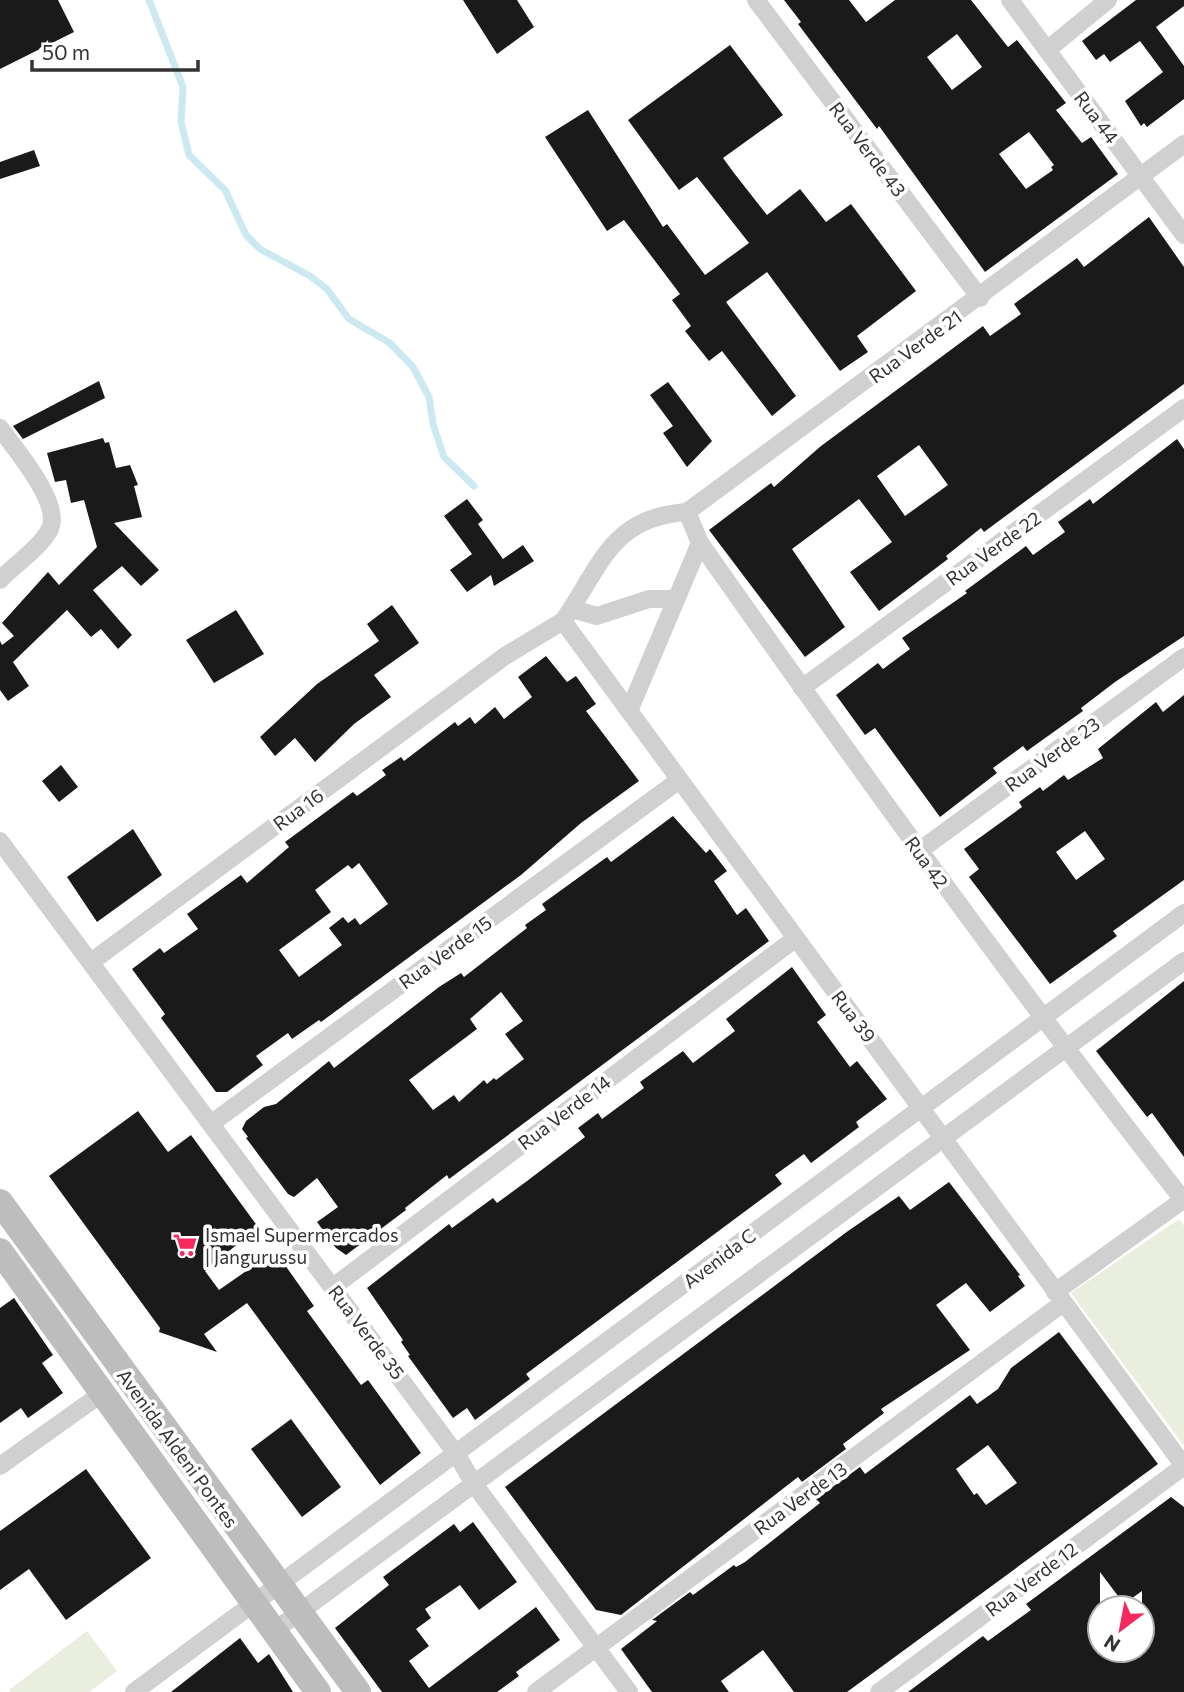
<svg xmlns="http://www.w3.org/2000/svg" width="1184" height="1692" font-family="Commissioner,sans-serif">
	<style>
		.green { fill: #e9eede }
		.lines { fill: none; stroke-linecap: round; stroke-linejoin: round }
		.stream { stroke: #cce9f1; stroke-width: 7 }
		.building { fill: #1a1a1a; fill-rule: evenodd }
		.street { stroke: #d0d0d0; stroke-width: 18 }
		.secondary { stroke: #bdbdbd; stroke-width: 26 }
		.labels { text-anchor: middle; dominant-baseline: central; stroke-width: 7; stroke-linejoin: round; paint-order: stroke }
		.street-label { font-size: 19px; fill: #333; stroke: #fff }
		.poi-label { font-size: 19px; fill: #333; stroke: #fff; text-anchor: start }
	</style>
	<rect width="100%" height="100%" fill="#fff"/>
	<g class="green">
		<path d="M1179 1219 1184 1226V1446L1071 1293Z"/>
		<path d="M87 1631 117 1671 89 1692H10L9 1690Z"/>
	</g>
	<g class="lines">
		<path class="stream" d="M149 0 183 87 181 122 189 155 225 190 246 235 260 249 310 276 327 289 349 319 390 343 413 367 429 397 433 424 444 457 474 486"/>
	</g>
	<g class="building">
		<path d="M0 0H58L74 32 0 69Z"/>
		<path d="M463 0H517L534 27 497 54Z"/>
		<path d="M784 0H849L866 22 895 0H971L1008 47 1017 40 1066 103 1056 110 1082 143 1091 137 1118 174 985 272 879 126 877 129 798 24 801 22ZM957 34 982 67 952 90 927 57ZM1029 132 1054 165 1051 167 1053 170 1026 189 999 154Z"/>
		<path d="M1136 0H1184V6L1156 27 1184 66V99L1147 127 1144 123 1141 126 1125 101 1163 72 1140 41 1110 62 1104 54 1096 60 1082 41Z"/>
		<path d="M730 45 783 115 723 158 734 173 767 215 800 189 826 222 851 204 916 291 857 336 868 352 840 371 767 272 726 302 796 396 772 416 722 351 709 361 685 331 691 326 672 300 680 294 624 220 607 231 545 137 588 110 663 227 667 224 705 275 749 243 697 177 679 190 628 120Z"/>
		<path d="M34 150 40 166 0 179V162Z"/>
		<path d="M1149 217 1184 267V384L984 532 981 528 946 556 948 559 879 611 850 572 892 542 859 499 792 549 845 627 805 657 709 530 771 483 774 487 821 446 983 326 990 336 1021 314 1014 304 1077 258 1084 267ZM919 445 948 485 905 516 877 476Z"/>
		<path d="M99 381 105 398 23 439 13 426Z"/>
		<path d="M668 382 712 441 687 467 663 433 673 426 650 395Z"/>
		<path d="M103 438 105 443 109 442 116 468 130 465 138 485 134 486 142 517 114 523 159 570 141 586 122 566 93 590 132 635 118 649 101 629 91 637 67 610 13 662 29 686 8 701 0 690V641L2 645 14 636 2 623 48 572 59 585 97 547 84 500 71 503 66 480 55 482 47 453Z"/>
		<path d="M1177 439 1184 449V636L1115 682 1081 708 1083 711 1027 751 1023 746 993 768 997 773 940 817 875 728 865 735 836 695 878 663 883 669 910 649 902 638 967 593 965 591 1026 546 1033 555 1065 532 1058 522 1090 499 1093 504Z"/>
		<path d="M467 499 483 520 478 524 503 559 523 545 534 561 494 586 491 575 467 592 450 570 472 554 444 516Z"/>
		<path d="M392 605 419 643 374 675 391 697 354 724 315 762 295 738 275 756 260 737 317 684 379 641 367 624Z"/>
		<path d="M236 610 264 654 214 683 186 640Z"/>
		<path d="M546 656 567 682 576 676 596 704 586 711 639 781 581 823 521 875 321 1022 319 1020 292 1039 288 1033 256 1056 263 1065 227 1092H216L161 1018 165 1014 132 969 160 948 164 953 198 929 187 914 241 875 247 883 289 847 285 842 353 792 357 796 386 775 382 770 401 757 404 761 455 722 458 726 470 717 475 724 495 707 504 719 532 697 518 677ZM359 863 388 904 360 925 355 918 348 923 343 917 329 928 342 945 299 977 279 950 331 912 315 890 348 865 352 869Z"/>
		<path d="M1184 695V880L1113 931 1117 936 1050 984 969 877 979 869 964 849 1022 807 1019 802 1040 787 1043 791 1064 775 1068 780 1103 758 1098 749 1156 702 1163 712ZM1085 831 1105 859 1076 880 1056 852Z"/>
		<path d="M61 765 78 787 59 802 42 781Z"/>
		<path d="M673 816 706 853 710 849 727 871 714 881 737 915 746 908 769 941 449 1179 447 1175 405 1208 406 1210 346 1255 336 1248 317 1222 338 1207 317 1178 294 1197 288 1194 246 1138 248 1137 242 1129 246 1121 264 1107 276 1104 329 1061 334 1068 439 987 461 973 464 977 527 928 525 925 546 910 542 904 607 857 611 862ZM501 992 523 1021 505 1034 524 1059 496 1080 494 1078 487 1084 484 1080 459 1102 454 1095 433 1110 409 1080 477 1029 470 1019Z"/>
		<path d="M133 829 162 875 97 922 67 877Z"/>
		<path d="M792 967 826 1015 817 1022 850 1067 857 1061 887 1099 856 1122 859 1127 811 1163 804 1154 775 1175 782 1184 526 1374 530 1379 475 1420 467 1408 453 1418 408 1356 410 1355 401 1342 403 1340 367 1288 449 1224 452 1228 493 1198 497 1203 527 1181 585 1137 578 1128 598 1113 602 1119 644 1088 640 1082 683 1051 693 1063 735 1031 726 1019Z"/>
		<path d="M1184 981V1157L1152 1113 1147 1117 1096 1051Z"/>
		<path d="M138 1111 168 1152 191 1135 258 1227 205 1271 219 1290 275 1251 314 1306 307 1311 361 1385 368 1380 421 1453 380 1485 247 1303 204 1334 217 1352 159 1332 160 1328 49 1176Z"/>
		<path d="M949 1182 1020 1275 1018 1276 1025 1286 990 1312 966 1283 936 1305 970 1350 881 1409 884 1413 843 1444 846 1449 802 1482 798 1477 621 1615 596 1610 505 1487 848 1231 899 1196 910 1210Z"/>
		<path d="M14 1298 53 1355 42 1363 63 1393 28 1418 21 1408 0 1423V1308Z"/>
		<path d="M1059 1332 1158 1464 847 1692H794L763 1650 721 1681 729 1692H652L621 1649 657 1621 652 1620 690 1592 693 1595 734 1565 736 1567 745 1562 820 1503 816 1499 860 1467 865 1474 970 1395 977 1404 998 1389 1011 1368ZM988 1445 1017 1483 986 1505 977 1493 974 1495 956 1469Z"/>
		<path d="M291 1419 341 1487 302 1517 251 1449Z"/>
		<path d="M86 1469 151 1558 66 1620 29 1569 0 1590V1531Z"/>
		<path d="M1171 1497 1184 1507V1692H908L983 1636 988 1641 1031 1610 1026 1604ZM1100 1572 1124 1604 1142 1591V1650H1100Z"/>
		<path d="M473 1522 517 1582 479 1610 460 1585 425 1609 431 1618 416 1629 429 1646 409 1661 429 1688 536 1607 560 1640 516 1672 519 1676 497 1692H382L335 1628 389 1585 383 1577 454 1524 460 1532Z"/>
		<path d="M240 1638 258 1663 269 1654 293 1692H171Z"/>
	</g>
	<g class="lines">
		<g class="street">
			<path d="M756 0 980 298"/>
			<path d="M1010 0 1184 235"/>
			<path d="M1047 50 1108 0"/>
			<path d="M0 428C15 449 62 503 50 529 40 548 15 564 0 580"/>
			<path d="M687 512 700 543C857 766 1016 987 1184 1201"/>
			<path d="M687 512 1184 144"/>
			<path d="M572 609 597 616 649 599H675"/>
			<path d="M563 621C601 567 610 517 687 512"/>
			<path d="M802 688 1184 408"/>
			<path d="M629 711 700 543"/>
			<path d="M0 841 457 1455 474 1484 629 1692"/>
			<path d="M919 851 1184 657"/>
			<path d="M91 962 505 656 563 621 1184 1466"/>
			<path d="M212 1123 678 781"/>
			<path d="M333 1287 796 938"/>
			<path d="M1055 1292 1183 1200"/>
			<path d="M0 1466 101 1394"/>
			<path d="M274 1631 1184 961"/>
			<path d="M134 1692 1184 913"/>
			<path d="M536 1692 1063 1303"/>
			<path d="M879 1692 1184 1466"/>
		</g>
		<g class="secondary">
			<path d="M0 1202 358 1692"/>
			<path d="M0 1251 318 1692"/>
		</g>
	</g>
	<defs>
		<g id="supermarket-bare" transform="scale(1.89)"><path d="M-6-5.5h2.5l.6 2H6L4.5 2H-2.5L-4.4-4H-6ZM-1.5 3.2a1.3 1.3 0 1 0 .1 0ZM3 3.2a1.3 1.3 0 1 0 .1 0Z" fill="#f5295e" stroke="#fff" stroke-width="2.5" paint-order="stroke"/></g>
	</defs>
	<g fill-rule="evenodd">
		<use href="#supermarket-bare" x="185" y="1245"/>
	</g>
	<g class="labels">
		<g class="street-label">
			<text transform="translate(1097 117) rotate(53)">Rua 44</text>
			<text transform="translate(868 149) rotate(53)">Rua Verde 43</text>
			<text transform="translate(915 346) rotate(-36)">Rua Verde 21</text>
			<text transform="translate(993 548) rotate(-36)">Rua Verde 22</text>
			<text transform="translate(1052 754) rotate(-36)">Rua Verde 23</text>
			<text transform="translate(298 809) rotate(-36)">Rua 16</text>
			<text transform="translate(927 862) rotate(54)">Rua 42</text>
			<text transform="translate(445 952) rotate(-36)">Rua Verde 15</text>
			<text transform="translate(854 1016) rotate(53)">Rua 39</text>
			<text transform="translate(564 1112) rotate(-37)">Rua Verde 14</text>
			<text transform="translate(719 1258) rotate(-37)">Avenida C</text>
			<text transform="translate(367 1332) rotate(53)">Rua Verde 35</text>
			<text transform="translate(178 1448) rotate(54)">Avenida Aldeni Pontes</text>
			<text transform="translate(800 1498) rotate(-36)">Rua Verde 13</text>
			<text transform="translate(1031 1579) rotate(-37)">Rua Verde 12</text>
		</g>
		<g class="poi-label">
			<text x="205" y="1234">Ismael Supermercados<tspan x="205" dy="22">| Jangurussu</tspan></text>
		</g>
	</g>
	<g transform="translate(1121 1629) rotate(212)"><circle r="33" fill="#ffffff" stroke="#adadad" stroke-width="2"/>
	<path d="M0-5L12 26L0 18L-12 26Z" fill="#f5295e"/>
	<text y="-10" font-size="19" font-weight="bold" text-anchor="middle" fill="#333333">N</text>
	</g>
	<path d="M32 60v10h166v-10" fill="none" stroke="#333333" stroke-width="3.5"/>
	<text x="42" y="60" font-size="21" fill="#333333" stroke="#ffffff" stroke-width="5" paint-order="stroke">50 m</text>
</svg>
